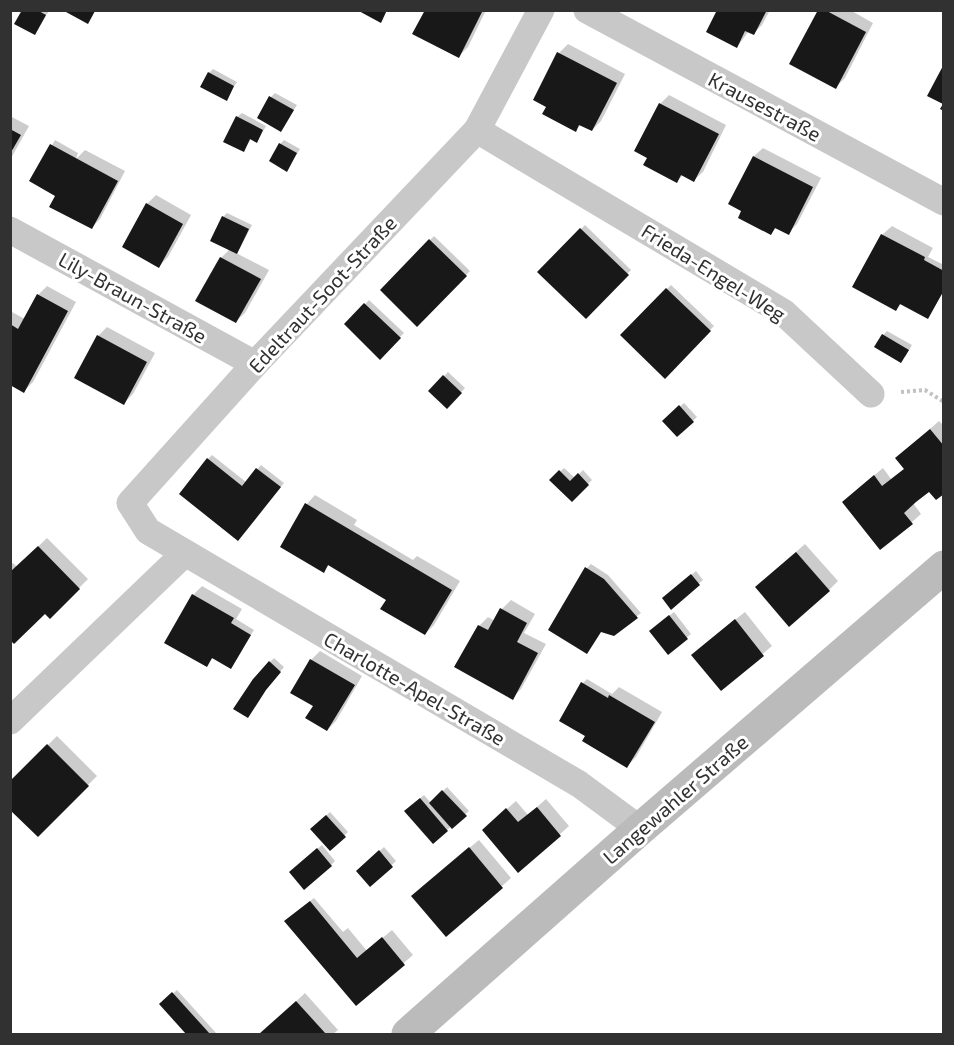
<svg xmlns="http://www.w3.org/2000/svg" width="954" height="1045" font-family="'Exo 2',sans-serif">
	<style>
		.shadow { fill: #0003 }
		.building { fill: #181818 }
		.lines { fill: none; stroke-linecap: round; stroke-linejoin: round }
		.path { stroke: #c1c1c1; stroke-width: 4; stroke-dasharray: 3 3; stroke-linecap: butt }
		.street { stroke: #c8c8c8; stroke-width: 27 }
		.secondary { stroke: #bbb; stroke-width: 33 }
		.labels { text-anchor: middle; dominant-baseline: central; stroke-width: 6; stroke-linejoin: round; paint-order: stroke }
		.street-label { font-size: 20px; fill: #313131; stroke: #fff }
	</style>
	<rect width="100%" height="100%" fill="#fff"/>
	<g class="shadow">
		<path d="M23 10 49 11 35 33Z"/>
		<path d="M426 10H486L468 47 459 56Z"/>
		<path d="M718 10H770L762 25 754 33 749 31 737 47Z"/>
		<path d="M819 10H850L873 23 845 78 836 87Z"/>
		<path d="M568 44 625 74 601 121 592 130 582 124 575 130 548 106 559 53Z"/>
		<path d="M213 69 237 82 226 99 209 73Z"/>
		<path d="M275 93 297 105 281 130 271 97Z"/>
		<path d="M669 95 726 125 703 172 694 180 683 175 677 181 660 104Z"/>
		<path d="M242 113 266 126 260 137 256 141 251 139 244 150 237 117Z"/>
		<path d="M10 116 29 126 10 160Z"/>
		<path d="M55 140 78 153 76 159 85 150 125 171 100 219 91 228 57 195 31 181Z"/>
		<path d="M284 140 300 149 287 170 280 144Z"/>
		<path d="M763 148 821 178 797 224 788 233 777 227 771 233 743 210 730 203 754 156Z"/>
		<path d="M156 195 191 215 168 257 159 266 147 204Z"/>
		<path d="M227 213 252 225 240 248 236 253 269 270 245 313 236 321 221 258 230 249 223 217Z"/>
		<path d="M585 225 631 270 586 317 539 272Z"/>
		<path d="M892 226 933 248 928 257 944 265V291L928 317 902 303 896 309 854 287 883 234Z"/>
		<path d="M434 236 470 271 417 325 382 290Z"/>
		<path d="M671 285 714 326 665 377 622 335Z"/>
		<path d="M47 286 76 302 33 382 24 391 10 384V311L25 319 38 295Z"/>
		<path d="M369 300 404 333 380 357 346 324Z"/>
		<path d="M107 327 155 353 133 394 124 403 98 336Z"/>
		<path d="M887 331 912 345 905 357 883 335Z"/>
		<path d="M448 372 465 388 447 407 430 391Z"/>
		<path d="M684 403 697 417 678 435 664 421Z"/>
		<path d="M939 421 944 426V492L929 490 913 503 921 514 912 522 853 493 883 468 891 479 905 468 897 458Z"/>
		<path d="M212 455 246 482 261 465 284 483 242 535 208 459Z"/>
		<path d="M564 468 575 478 583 470 592 480 572 500 551 480Z"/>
		<path d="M315 495 357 520 354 525 413 560 417 556 460 581 434 625 425 634 391 594 330 564 323 571 282 546 307 504Z"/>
		<path d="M47 538 88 579 50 617 45 612 10 638V565L13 563 17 567Z"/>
		<path d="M805 544 838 581 829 590 766 578Z"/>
		<path d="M591 564 608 575 641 613 614 634 602 630 587 652V568Z"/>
		<path d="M696 571 703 580 671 608 668 594Z"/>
		<path d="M202 586 242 609 236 619 254 630 231 667 214 657 206 665 193 595Z"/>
		<path d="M511 600 535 614 524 633 546 644 521 689 512 698 479 626 488 617 495 621 502 609Z"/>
		<path d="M674 612 691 634 668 653 655 627Z"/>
		<path d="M745 612 772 646 721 689 702 646Z"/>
		<path d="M320 651 362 676 336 721 327 730 315 706 311 660Z"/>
		<path d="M274 658 284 667 270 684V662Z"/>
		<path d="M587 679 612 694 619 687 662 712 636 757 627 766 587 736 583 683Z"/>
		<path d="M57 736 97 776 38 835 10 783Z"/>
		<path d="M447 787 469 811 433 842 406 811 424 795 431 803Z"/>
		<path d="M546 799 569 826 519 871 493 821 516 801 528 815Z"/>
		<path d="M330 812 348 832 330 849 312 829Z"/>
		<path d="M479 840 511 878 446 935 422 887Z"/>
		<path d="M322 845 335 861 331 865 295 868Z"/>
		<path d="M384 847 396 861 371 885 358 871Z"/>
		<path d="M314 898 343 932 348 928 367 951 392 930 413 955 356 1004 290 917Z"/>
		<path d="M177 990 217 1034H188L161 1004Z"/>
		<path d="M305 993 338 1030 333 1034H261Z"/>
	</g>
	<g class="building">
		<path d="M22 10H37L46 15 35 35 14 24Z"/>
		<path d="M66 10H93L95 11 88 24 66 12Z"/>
		<path d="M357 10H387L381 23Z"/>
		<path d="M425 10 482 12 459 58 412 34Z"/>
		<path d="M717 10H767L754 35 745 31 737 48 706 32Z"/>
		<path d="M818 10H825L866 32 836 89 789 64Z"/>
		<path d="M557 52 617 83 592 131 579 125 576 132 542 114 546 107 533 100Z"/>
		<path d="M944 64V111L940 109 943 104 927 96Z"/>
		<path d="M208 72 234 86 227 101 200 87Z"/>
		<path d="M269 96 294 110 281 132 257 118Z"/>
		<path d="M659 103 719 134 694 182 681 175 677 183 643 165 647 158 634 151Z"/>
		<path d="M236 116 263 130 257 143 250 139 244 152 223 142Z"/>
		<path d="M10 129 21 135 10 154Z"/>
		<path d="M279 143 297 153 287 172 269 161Z"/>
		<path d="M50 144 118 181 92 229 49 207 55 196 29 181Z"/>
		<path d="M753 156 813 187 789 235 775 228 771 235 738 218 741 211 728 204Z"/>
		<path d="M146 203 183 224 159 268 122 247Z"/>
		<path d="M222 216 249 229 237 254 210 241Z"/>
		<path d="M580 228 629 275 586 319 537 272Z"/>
		<path d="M881 234 925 257 924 260 944 271V290L928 319 900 304 896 311 852 287Z"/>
		<path d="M429 239 467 276 417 327 380 290Z"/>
		<path d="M220 257 261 279 236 323 195 301Z"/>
		<path d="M666 288 711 331 665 379 620 335Z"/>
		<path d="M37 294 68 311 24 393 10 385V324L18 329Z"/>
		<path d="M364 303 401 338 380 360 344 324Z"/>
		<path d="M882 334 909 350 901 363 874 347Z"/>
		<path d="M97 335 147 362 124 405 74 378Z"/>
		<path d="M443 375 462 393 447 409 428 391Z"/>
		<path d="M679 405 694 422 677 437 662 421Z"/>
		<path d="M930 429 944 446V494L936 500 929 492 916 502 904 513 913 524 880 550 842 502 874 475 882 486 904 469 895 458Z"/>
		<path d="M207 458 242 486 256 468 281 487 238 541 179 494Z"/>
		<path d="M559 470 570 481 578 473 589 485 572 502 549 480Z"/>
		<path d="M305 503 452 590 425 635 380 609 386 600 328 565 324 573 280 547Z"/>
		<path d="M38 546 80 589 50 619 45 614 14 644 10 640V572Z"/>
		<path d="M796 552 830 591 789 627 755 587Z"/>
		<path d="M585 567 604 579 638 618 614 636 601 632 587 654 548 630Z"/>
		<path d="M691 574 700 585 671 610 662 598Z"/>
		<path d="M192 594 234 618 231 623 251 635 231 669 212 658 207 667 164 643Z"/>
		<path d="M500 608 527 623 517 642 538 653 513 700 454 667 478 625 488 630Z"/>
		<path d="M669 615 688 639 668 655 649 631Z"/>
		<path d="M735 619 764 656 721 691 691 655Z"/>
		<path d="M310 659 355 685 327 731 305 718 313 706 290 693Z"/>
		<path d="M269 661 281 672 266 690 248 718 233 709 253 679Z"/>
		<path d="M581 682 608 698 609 695 655 722 627 768 582 741 585 736 559 721Z"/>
		<path d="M47 744 89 786 38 837 10 810V781Z"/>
		<path d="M442 790 467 816 452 829 429 803Z"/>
		<path d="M420 798 448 831 433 844 404 811Z"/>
		<path d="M537 807 561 836 518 873 482 830 506 808 518 822Z"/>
		<path d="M326 815 346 837 330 851 310 829Z"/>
		<path d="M469 847 503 888 446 937 411 896Z"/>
		<path d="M317 848 332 866 304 890 289 872Z"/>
		<path d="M379 850 393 867 370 887 356 871Z"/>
		<path d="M310 901 357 958 382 937 405 965 356 1006 284 921Z"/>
		<path d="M172 992 210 1034H186L159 1004Z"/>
		<path d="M296 1001 326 1034H259Z"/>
	</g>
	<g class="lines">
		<path class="path" d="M901 392 925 390 944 402"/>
		<g class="street">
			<path d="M541 10 477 130 255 364 130 503 148 531 579 784 640 829"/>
			<path d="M587 10 944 202"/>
			<path d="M477 130 783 312 871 394"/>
			<path d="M10 230 255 364"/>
			<path d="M10 721 185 553"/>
		</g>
		<path class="secondary" d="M408 1034 640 829 944 567"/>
	</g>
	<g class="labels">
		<g class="street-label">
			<text transform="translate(765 106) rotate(28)">Krausestraße</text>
			<text transform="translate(714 272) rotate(32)">Frieda-Engel-Weg</text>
			<text transform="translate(322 294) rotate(-47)">Edeltraut-Soot-Straße</text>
			<text transform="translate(133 297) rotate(29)">Lily-Braun-Straße</text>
			<text transform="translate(415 688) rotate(30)">Charlotte-Apel-Straße</text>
			<text transform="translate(675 799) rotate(-41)">Langewahler Straße</text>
		</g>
	</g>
	<rect width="954" height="1045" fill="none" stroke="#313131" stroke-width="24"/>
</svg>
